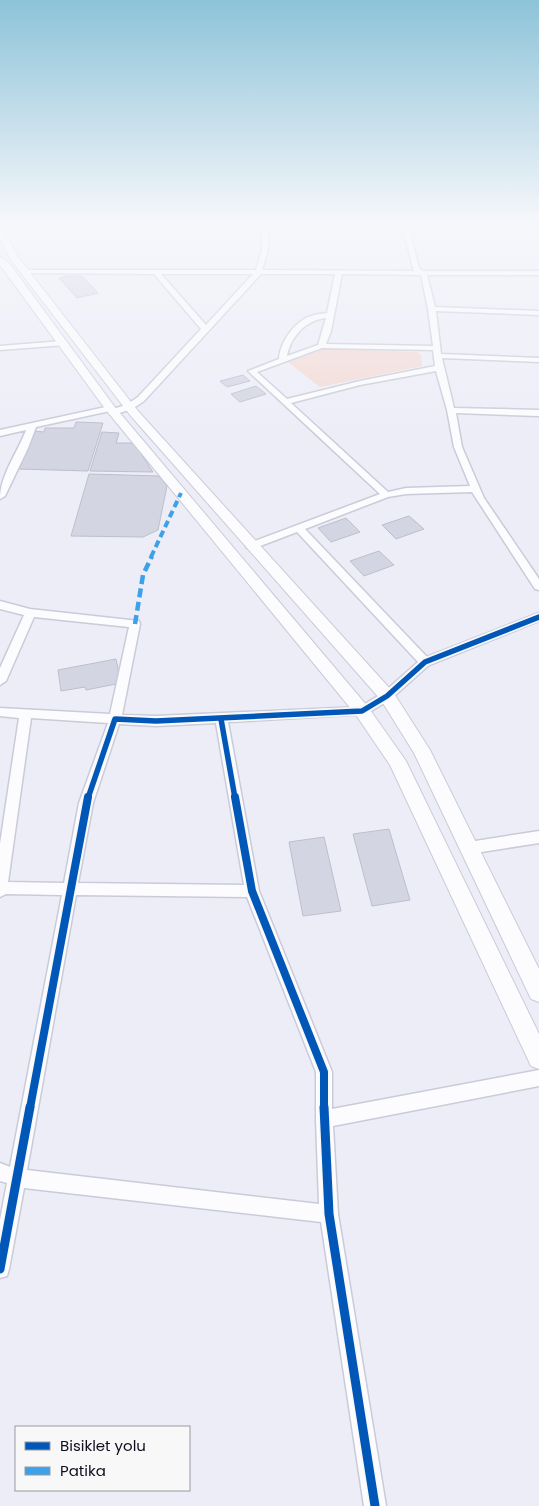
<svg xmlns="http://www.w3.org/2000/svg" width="539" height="1506" font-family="Poppins,sans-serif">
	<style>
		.green { fill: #f3dad5 }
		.building { fill: #d3d5e2; stroke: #bebfcc }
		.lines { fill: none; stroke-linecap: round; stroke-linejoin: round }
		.street-casing { stroke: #c9cbd8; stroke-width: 3 }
		.secondary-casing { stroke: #c9cbd8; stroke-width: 2 }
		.primary-casing { stroke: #c9cbd8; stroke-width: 2 }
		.street { fill: #fcfcfe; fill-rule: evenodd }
		.secondary { fill: #fcfcfe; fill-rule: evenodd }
		.primary { fill: #fcfcfe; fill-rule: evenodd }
		.quiet-far1 { stroke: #3da1ea; stroke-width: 4; stroke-dasharray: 7 4; stroke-linecap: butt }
		.quiet { stroke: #3da1ea; stroke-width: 4.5; stroke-dasharray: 9 4.5; stroke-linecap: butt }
		.cycleway-far2-casing { stroke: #f8f8f8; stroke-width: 9 }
		.cycleway-far1-casing { stroke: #f8f8f8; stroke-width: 11 }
		.cycleway-casing { stroke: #f8f8f8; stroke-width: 12 }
		.cycleway-far2 { stroke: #0057b8; stroke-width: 5.5 }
		.cycleway-far1 { stroke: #0057b8; stroke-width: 8 }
		.cycleway { stroke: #0057b8; stroke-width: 9 }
	</style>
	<rect width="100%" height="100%" fill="#ecedf7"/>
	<path class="green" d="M326 348 418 352 421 356 422 366 320 387 288 362Z"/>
	<g class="building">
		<path d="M68 276H82L98 293 77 298 59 278Z"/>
		<path d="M243 375 250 381 227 387 220 381Z"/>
		<path d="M256 386 266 394 240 402 231 394Z"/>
		<path d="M76 422 103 423 88 471 19 469 34 431 44 432 45 428H74Z"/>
		<path d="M102 432 119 433 116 443H134L153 472 90 471Z"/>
		<path d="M89 474 159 476 167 486 158 530 143 537 71 536Z"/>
		<path d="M409 516 424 529 396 539 382 525Z"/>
		<path d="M346 518 360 532 331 542 318 528Z"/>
		<path d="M379 551 394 565 364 576 350 561Z"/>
		<path d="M116 659 121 683 86 690 85 687 61 691 58 670Z"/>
		<path d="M389 829 410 900 372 906 353 834Z"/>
		<path d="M324 837 341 911 303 916 289 842Z"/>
	</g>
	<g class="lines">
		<g class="street-casing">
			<g id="street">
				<path d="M265 226 268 228V250L262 270 414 271 403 229 406 227 409 229 419 268 423 271H539V275H427L435 307 539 311V315L436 311 441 354 539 358V362L442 358 454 408 539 410V416L456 413 462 447 484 498 539 579V590L535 589 472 492 406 494 388 497 305 529 427 657 539 613V621L429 665 391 699 366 714 228 722 259 891 332 1072V1109L539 1070V1086L333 1126 338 1214 386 1506H364L321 1222 24 1188 9 1269 7 1276 0 1278V1220L7 1183 0 1181V1163L10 1167 62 895 6 894 0 897V844L19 718 0 716V708L110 714 129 627 34 617 6 681 0 685V668L24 615 0 609V601L30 609 139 621 140 624 122 715 156 716 360 707 383 693 418 662 297 532 255 548H247L246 546 247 544 380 494 248 371 279 359C280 342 295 321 311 316 316 314 322 314 327 313L335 274H261L144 401 132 409 113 415 110 414V411L36 427 28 448 5 496 0 499C0 475 18 452 26 430L0 436V430L110 406H113V409L126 405 138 397 201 329 154 274 24 273 21 271 22 270H256L262 250V228ZM161 274H253L206 325ZM342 274 421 275 428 309 433 346 326 344 331 331ZM326 318 318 345 287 356C291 336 306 320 326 318ZM322 348 433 350 435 366 360 381 287 399 257 372ZM436 371 447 410 454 447 470 486 406 488 388 492 291 403 360 385ZM31 718 108 723 79 803 64 883 8 882ZM216 723 244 885 78 883 93 803 119 724 156 726ZM76 895 247 897 316 1072V1119L319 1204 27 1170Z"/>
				<path d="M62 341H65V345L0 350V346Z"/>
				<path d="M539 831V843L469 854 464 852 462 848 464 844 469 842Z"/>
			</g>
		</g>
		<g class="secondary-casing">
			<g id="secondary">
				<path d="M0 228 4 231 18 257 138 411 393 692 430 750 539 969V1002L531 999 414 753 381 700 130 415 11 260 0 239Z"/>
				<path d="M0 257 9 263 114 406 368 707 406 761 539 1034V1069L531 1066 390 765 356 715 106 410 0 265Z"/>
			</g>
		</g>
		<g class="primary-casing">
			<path id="primary" d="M265 225 539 226V232L0 233 1 227Z"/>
		</g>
		<use href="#street" class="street"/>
		<use href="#secondary" class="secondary"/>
		<use href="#primary" class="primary"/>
		<path class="quiet-far1" d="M151 557 181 493"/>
		<path class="quiet" d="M135 624 143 575 152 556"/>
		<g class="cycleway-far2-casing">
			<g id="cycleway-far2">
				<path d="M221 719 235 798"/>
				<path d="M88 798 115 719 156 721 362 711 387 696 425 662 539 617"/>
			</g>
		</g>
		<g class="cycleway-far1-casing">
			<g id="cycleway-far1">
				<path d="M235 797 252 891 324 1072V1108"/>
				<path d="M30 1108 88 797"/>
			</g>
		</g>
		<g class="cycleway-casing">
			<g id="cycleway">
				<path d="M324 1107 329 1214 375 1506"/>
				<path d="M0 1269 30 1107"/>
			</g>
		</g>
		<use href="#cycleway-far2" class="cycleway-far2"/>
		<use href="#cycleway-far1" class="cycleway-far1"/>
		<use href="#cycleway" class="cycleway"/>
	</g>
	<linearGradient id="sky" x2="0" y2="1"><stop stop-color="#8dc3d8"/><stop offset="0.51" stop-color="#f6f7fb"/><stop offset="1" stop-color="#f6f7fb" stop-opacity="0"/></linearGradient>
	<rect width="539" height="435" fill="url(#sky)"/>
	<rect x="15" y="1426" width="175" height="65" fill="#f8f8f8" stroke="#9a9aa1"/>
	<rect x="25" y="1442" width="25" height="8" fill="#0057b8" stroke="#9a9aa1"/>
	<text x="60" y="1451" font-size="15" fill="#0e0e1e">Bisiklet yolu</text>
	<rect x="25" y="1467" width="25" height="8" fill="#3da1ea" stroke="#9a9aa1"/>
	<text x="60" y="1476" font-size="15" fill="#0e0e1e">Patika</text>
</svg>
